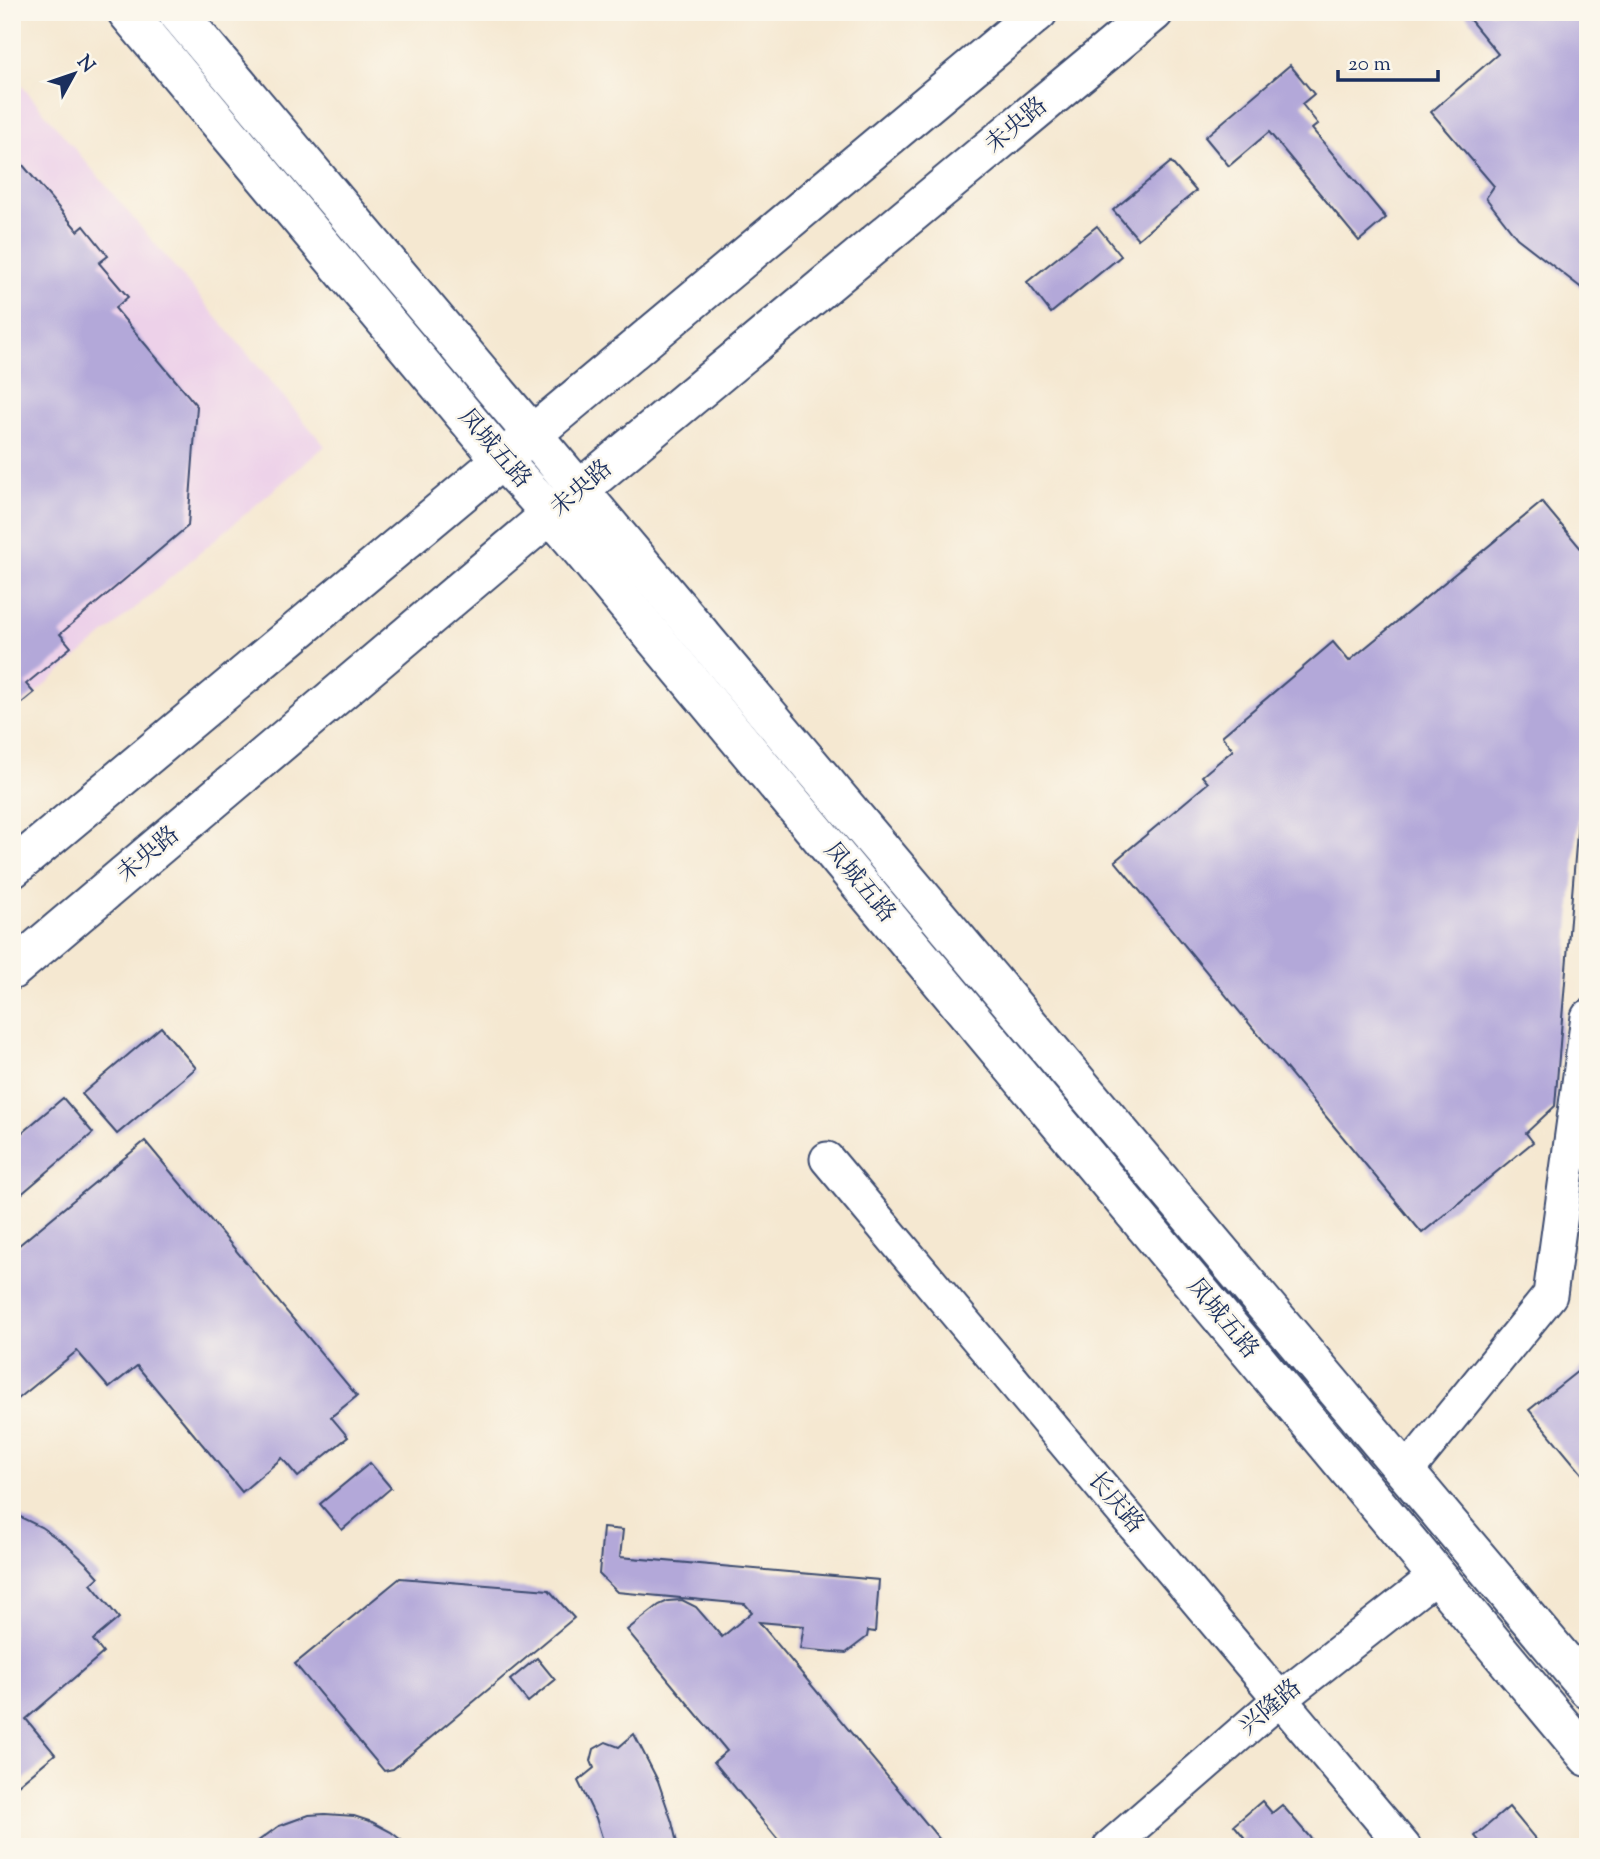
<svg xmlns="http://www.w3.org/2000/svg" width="1600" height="1859" font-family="'Sorts Mill Goudy','Noto Serif SC',serif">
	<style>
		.built { fill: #edd1e9 }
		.building { fill: #b3a8d9 }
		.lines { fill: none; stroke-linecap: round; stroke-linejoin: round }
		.street-casing { stroke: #3c4b6f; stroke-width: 37 }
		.primary-casing { stroke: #3c4b6f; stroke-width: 42 }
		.street { stroke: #fff; stroke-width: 33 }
		.primary { stroke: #fff; stroke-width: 38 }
		.labels { text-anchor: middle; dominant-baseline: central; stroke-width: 5; stroke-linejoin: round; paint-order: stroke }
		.street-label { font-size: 24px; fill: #1b2f5e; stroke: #fbf7ec }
	</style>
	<rect width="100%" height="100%" fill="#fbf7ec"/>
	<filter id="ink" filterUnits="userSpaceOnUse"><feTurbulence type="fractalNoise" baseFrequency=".0143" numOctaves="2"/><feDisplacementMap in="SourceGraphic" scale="14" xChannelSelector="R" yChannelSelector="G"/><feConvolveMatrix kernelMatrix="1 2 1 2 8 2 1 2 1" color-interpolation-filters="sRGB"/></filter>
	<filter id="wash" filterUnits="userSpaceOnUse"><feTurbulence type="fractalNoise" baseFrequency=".00686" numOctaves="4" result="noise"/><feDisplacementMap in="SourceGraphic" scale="28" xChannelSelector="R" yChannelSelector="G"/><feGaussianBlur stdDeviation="1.57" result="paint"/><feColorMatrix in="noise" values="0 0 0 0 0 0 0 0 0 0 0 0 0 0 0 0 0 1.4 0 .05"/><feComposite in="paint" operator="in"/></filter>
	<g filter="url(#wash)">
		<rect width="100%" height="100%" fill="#f5e8d1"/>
		<path class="built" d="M12 74 325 446 12 713Z"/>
		<g id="blocks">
			<g class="building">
				<path d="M1469 12H1588V293L1517 238 1486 198 1494 186 1431 112 1498 54 1466 15Z"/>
				<path d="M1290 65 1314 94 1302 104 1318 124 1312 129 1386 218 1359 241 1269 132 1229 166 1205 137Z"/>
				<path d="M12 152 78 231 84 226 108 256 99 263 128 297 115 308 197 406 188 526 60 634 71 647 26 684 34 693 12 711Z"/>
				<path d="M1171 162 1196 191 1138 239 1113 210Z"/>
				<path d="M1097 226 1121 256 1051 313 1027 282Z"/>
				<path d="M1542 502 1588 557V696L1555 1106 1526 1133 1533 1142 1422 1233 1115 861 1208 783 1202 776 1233 750 1222 736 1333 642 1349 661Z"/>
				<path d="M161 1027 196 1068 117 1134 82 1094Z"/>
				<path d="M63 1098 93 1133 12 1202V1141Z"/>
				<path d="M145 1141 357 1396 331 1417 348 1437 298 1477 282 1458 242 1492 137 1366 109 1388 77 1351 12 1404V1251Z"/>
				<path d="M1588 1363V1481L1529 1410Z"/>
				<path d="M370 1463 391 1488 342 1530 320 1504Z"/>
				<path d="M12 1513 41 1527 68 1546 89 1566 99 1577 91 1584 119 1618 93 1640 103 1653 26 1719 55 1754 12 1790Z"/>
				<path d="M603 1528 623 1530 620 1557 879 1580 875 1632 868 1631 867 1637 846 1653 800 1649 804 1626 759 1622 946 1847H784L714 1762 727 1751 627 1630 659 1605 668 1601 682 1600 696 1607 722 1637 752 1612 745 1604 617 1592 599 1574Z"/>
				<path d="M400 1578 549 1590 574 1618 393 1769 384 1771 295 1664Z"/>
				<path d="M537 1658 555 1680 528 1702 510 1680Z"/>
				<path d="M634 1734 658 1781 672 1822 678 1847H605L596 1818 578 1781 594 1768 591 1761 594 1749 606 1742 619 1747Z"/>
				<path d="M1262 1801 1272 1813 1282 1805 1313 1841 1306 1847H1238L1236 1844 1244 1837 1234 1825Z"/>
				<path d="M1509 1807 1542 1847H1484L1475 1836Z"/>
				<path d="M325 1814 354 1816 372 1822 391 1832 410 1847H250L279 1826 309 1815Z"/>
			</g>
		</g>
	</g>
	<g filter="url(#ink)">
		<use href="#blocks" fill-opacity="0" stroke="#3c4b6f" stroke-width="2"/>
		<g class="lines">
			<g class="street-casing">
				<g id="street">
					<path d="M827 1159 1404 1847"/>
					<path d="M1406 1472 1550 1295 1588 1017"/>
					<path d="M1110 1847 1280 1699 1436 1576"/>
				</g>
			</g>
			<g class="primary-casing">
				<g id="primary">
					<path d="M127 12 501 459 552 515 1588 1757"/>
					<path d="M177 12 1588 1689"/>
					<path d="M12 869 1038 12"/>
					<path d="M12 970 578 491 1154 12"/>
				</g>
			</g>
			<use href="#street" class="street"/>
			<use href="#primary" class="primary"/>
		</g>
	</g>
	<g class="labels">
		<g class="street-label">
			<text transform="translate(1017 126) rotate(-40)">未央路</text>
			<text transform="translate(494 449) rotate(49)">凤城五路</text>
			<text transform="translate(582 489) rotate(-41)">未央路</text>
			<text transform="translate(149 855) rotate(-40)">未央路</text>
			<text transform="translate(859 883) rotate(50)">凤城五路</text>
			<text transform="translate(1222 1319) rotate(50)">凤城五路</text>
			<text transform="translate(1115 1503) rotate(50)">长庆路</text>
			<text transform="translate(1271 1708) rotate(-40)">兴隆路</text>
		</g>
	</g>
	<rect width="1600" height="1859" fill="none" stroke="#fbf7ec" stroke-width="42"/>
	<g transform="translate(74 74) rotate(50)" stroke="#fbf7ec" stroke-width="5" paint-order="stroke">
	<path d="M0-5L12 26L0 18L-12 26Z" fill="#1b2f5e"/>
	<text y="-10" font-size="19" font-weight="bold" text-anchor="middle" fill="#1b2f5e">N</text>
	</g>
	<path d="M1338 70v10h100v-10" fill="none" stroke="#1b2f5e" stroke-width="3.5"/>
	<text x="1348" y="70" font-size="21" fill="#1b2f5e" stroke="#fbf7ec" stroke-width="5" paint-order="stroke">20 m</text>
</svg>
